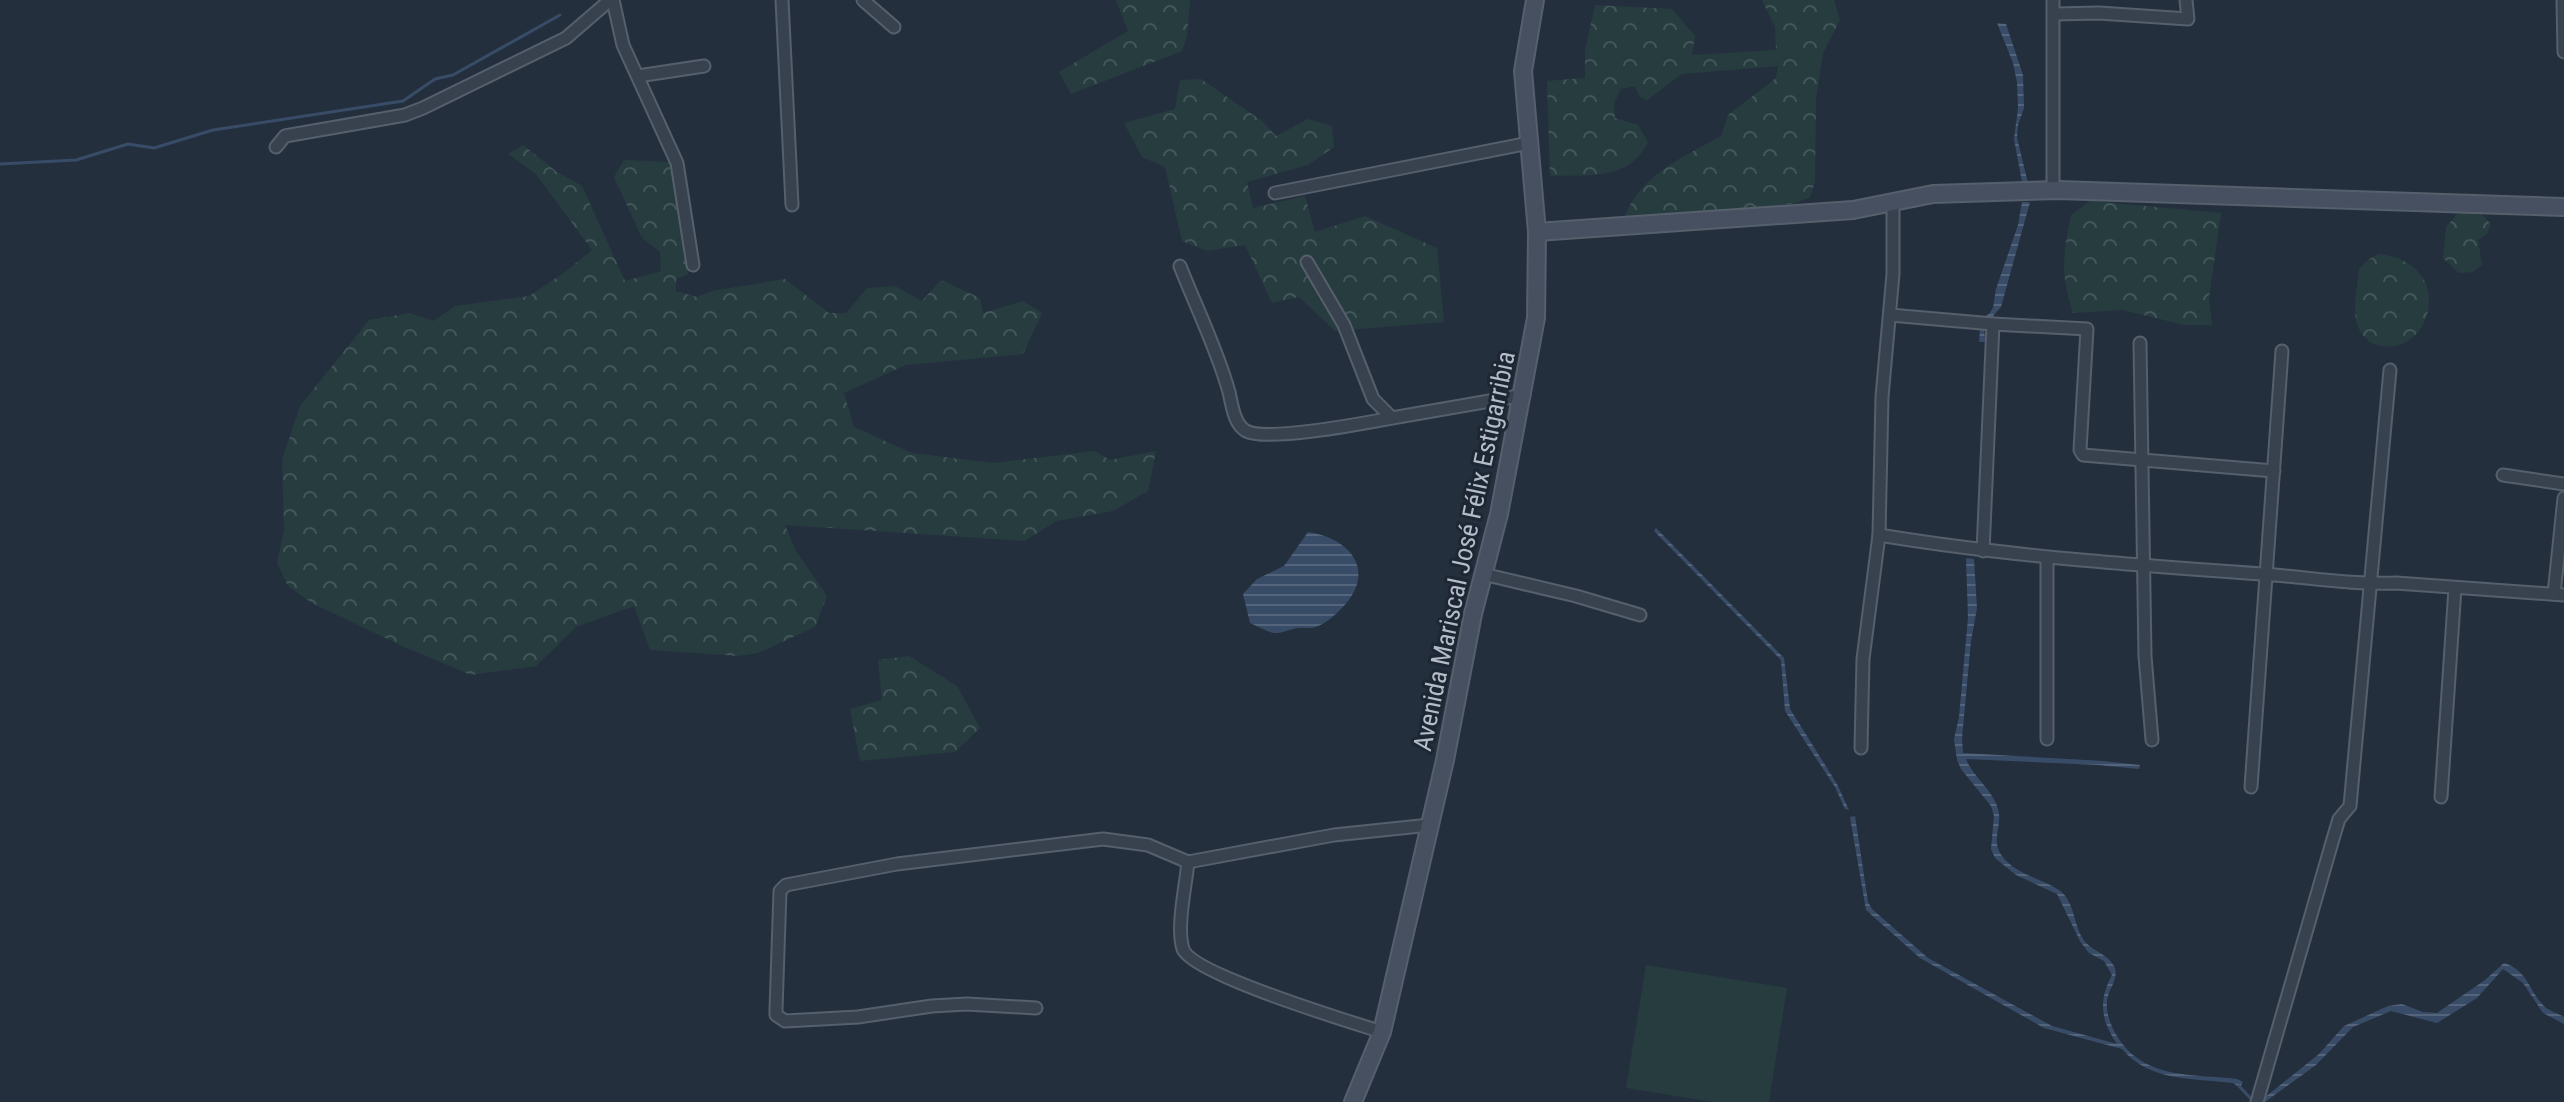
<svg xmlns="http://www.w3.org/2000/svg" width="2564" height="1102" font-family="'Roboto Condensed',sans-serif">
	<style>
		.forest { fill: url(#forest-crowns) }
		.park { fill: #263c3f }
		.water { fill: url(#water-rules) }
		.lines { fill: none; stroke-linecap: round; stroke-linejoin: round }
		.stream { stroke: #394c67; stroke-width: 3 }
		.street-casing { stroke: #565f6c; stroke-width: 15 }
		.secondary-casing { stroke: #565f6c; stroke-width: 20 }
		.street { stroke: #38414e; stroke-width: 11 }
		.secondary { stroke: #465061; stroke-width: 16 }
		.labels { text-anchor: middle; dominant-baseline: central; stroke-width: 6; stroke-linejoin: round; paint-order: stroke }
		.street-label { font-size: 26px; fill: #b4bcc9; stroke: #1d2633 }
	</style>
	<defs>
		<pattern id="forest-crowns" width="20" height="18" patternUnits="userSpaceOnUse" patternTransform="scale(2)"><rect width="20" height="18" fill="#263c3f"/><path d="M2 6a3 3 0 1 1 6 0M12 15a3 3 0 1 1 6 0" fill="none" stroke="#435659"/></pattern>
		<pattern id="water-rules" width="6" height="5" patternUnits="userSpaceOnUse" patternTransform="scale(2)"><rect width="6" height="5" fill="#394c67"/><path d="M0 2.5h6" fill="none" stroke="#53647b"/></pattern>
	</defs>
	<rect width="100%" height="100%" fill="#242f3e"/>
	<g class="forest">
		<path d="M1116 0H1190L1187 36 1182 51 1071 94 1059 72 1128 31Z"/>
		<path d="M1762 0H1834L1840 20 1823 53 1816 99 1815 182 1810 197 1796 203 1776 206 1624 218C1641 174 1682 158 1721 136L1728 115 1776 78 1778 66 1682 74 1647 100 1640 97 1635 86 1621 89 1614 103 1615 118 1638 125 1648 142C1628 182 1590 174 1550 176L1547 81 1585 78V50L1595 5 1672 9 1695 36 1692 55 1776 50 1775 27Z"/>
		<path d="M1201 79 1262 121 1276 136 1308 119 1332 126 1334 147 1308 165 1247 182 1253 208 1305 196 1315 232 1365 216 1437 248 1444 322 1335 331 1299 297 1272 303 1245 245 1207 251 1182 241 1165 167 1142 157 1124 123 1175 109 1180 80Z"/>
		<path d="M523 145 557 172 582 186 625 281 661 271 660 252 642 238 614 177 624 160 669 162 688 274 676 279V291L697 297 712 291 785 279 829 313H846L867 288 895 286 922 301 941 280 980 298 983 313 1023 301 1042 313 1023 354 906 365 844 393 854 427 912 453 993 463 1095 451 1110 460 1156 451 1148 491 1113 511 1056 521 1025 541 785 525 796 551 827 596 815 627 758 653 738 656 650 650 634 606 576 627 536 666 471 675 400 645 312 603 288 586 277 563 284 530 282 460 300 406 369 320 410 313 433 321 455 306 529 296 565 272 592 250 536 174 508 154Z"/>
		<path d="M2090 201 2221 213 2209 298 2212 325H2184L2123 310 2073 313C2060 274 2063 254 2071 215Z"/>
		<path d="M2470 211 2480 213 2491 224 2487 234 2478 240 2482 265 2473 272 2459 273 2443 258 2446 227 2458 213Z"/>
		<path d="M2379 254C2463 264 2428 367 2372 343 2364 339 2357 328 2356 319 2353 303 2358 284 2359 269L2369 259Z"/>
		<path d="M909 656 957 686 980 728 955 752 860 761 850 709 882 700 878 660Z"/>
	</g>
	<path class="park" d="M1646 965 1787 988 1769 1102H1713L1626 1088Z"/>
	<g class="water">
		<path d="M1997 23 2006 24 2023 75 2024 108 2018 125 2017 138 2028 183 2022 182 2014 139 2018 108 2017 82 2013 63Z"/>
		<path d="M2022 202H2030L2001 307 1984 326 1985 342H1979L1981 319 1989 314 1993 308 1996 289 2018 225Z"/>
		<path d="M1656 528 1784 658 1790 709 1837 784 1849 810 1845 809 1835 787 1785 711 1781 660 1654 531Z"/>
		<path d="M1308 532C1353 539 1377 573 1341 609 1335 615 1325 624 1316 627 1310 629 1303 627 1297 628 1290 629 1281 634 1273 633 1266 631 1257 626 1250 623L1243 594 1257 579 1284 566Z"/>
		<path d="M1966 558 1974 559 1977 608 1971 641 1962 738 1963 753 2103 761 2140 765 2139 769 2098 765 1966 759C1973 777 1993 790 1998 809 2003 826 1990 840 2002 856 2016 875 2041 878 2059 890 2075 901 2073 924 2083 939 2091 951 2107 953 2114 966 2120 978 2108 989 2107 1001 2105 1021 2120 1046 2137 1058 2165 1078 2204 1075 2237 1079L2243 1082 2240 1088 2233 1083C2193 1078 2150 1082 2122 1049L2044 1028 1920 958 1866 910 1850 817 1855 816 1868 902 1872 909 1928 958 2052 1026 2117 1044C2101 1021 2098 1001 2112 975L2104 961 2089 953 2080 941 2057 894 2016 875 1995 858 1991 849 1994 816 1991 806 1961 769 1957 760 1954 739 1959 717 1968 618Z"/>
		<path d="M2504 963C2528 970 2529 992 2545 1007 2550 1011 2559 1014 2564 1017V1024L2543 1013 2523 983 2503 969 2477 998 2437 1023 2391 1011 2353 1027 2316 1065 2265 1102H2259L2319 1054 2344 1026 2388 1006 2402 1004 2423 1012 2437 1013 2485 980Z"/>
	</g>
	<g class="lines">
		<g class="stream">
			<path d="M0 164 76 160 128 144 154 148 213 130 403 101 435 79 453 75 560 15"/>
			<path d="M2239 1086 2253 1101"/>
		</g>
		<g class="street-casing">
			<g id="street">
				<path d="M613 0 623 45 677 163 693 265"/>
				<path d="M782 0 792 205"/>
				<path d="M863 0 894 27"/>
				<path d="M2563 0 2564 52"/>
				<path d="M2055 14 2099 13 2188 19 2186 0"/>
				<path d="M638 76 704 66"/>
				<path d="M276 147 285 136 405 115 423 108 566 38 610 0"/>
				<path d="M2053 190V0"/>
				<path d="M1275 193 1529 143"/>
				<path d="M1307 262 1344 325 1373 399 1392 418 1524 395"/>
				<path d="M1180 266C1196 307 1217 349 1229 392 1232 405 1234 424 1246 431 1267 442 1365 423 1392 418"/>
				<path d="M1890 315 1993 324"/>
				<path d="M2140 343 2145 656 2152 740"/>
				<path d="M2503 475 2564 484"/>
				<path d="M1879 535C2006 556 2134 565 2262 574 2307 577 2351 585 2396 583L2564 595"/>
				<path d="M1983 551 1993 324 2087 329 2080 450 2083 455 2274 471"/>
				<path d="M1483 574 1576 596 1640 615"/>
				<path d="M2554 594 2564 498"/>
				<path d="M2047 739V559"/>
				<path d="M1861 748 1863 659 1879 535 1882 397 1893 274V201"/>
				<path d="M2251 787 2282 351"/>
				<path d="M2441 797 2455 588"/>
				<path d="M1188 862C1186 885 1176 927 1183 949 1192 974 1351 1022 1382 1032"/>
				<path d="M1036 1008 967 1004 932 1006 858 1017 785 1021 776 1015V1010L780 891 786 885 897 864 1103 839 1148 845 1188 862 1334 835 1430 825"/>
				<path d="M2257 1102 2333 839 2339 819 2350 806 2390 370"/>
			</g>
		</g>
		<g class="secondary-casing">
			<g id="secondary">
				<path d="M1537 232 1853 210 1933 194 2059 190 2564 207"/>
				<path d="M1353 1102 1382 1032 1445 760 1473 614 1499 514 1536 318 1537 232 1523 71 1535 0"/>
			</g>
		</g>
		<use href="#street" class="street"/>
		<use href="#secondary" class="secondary"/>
	</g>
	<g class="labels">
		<g class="street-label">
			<text transform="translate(1464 551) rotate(-78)">Avenida Mariscal José Félix Estigarribia</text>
		</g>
	</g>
</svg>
